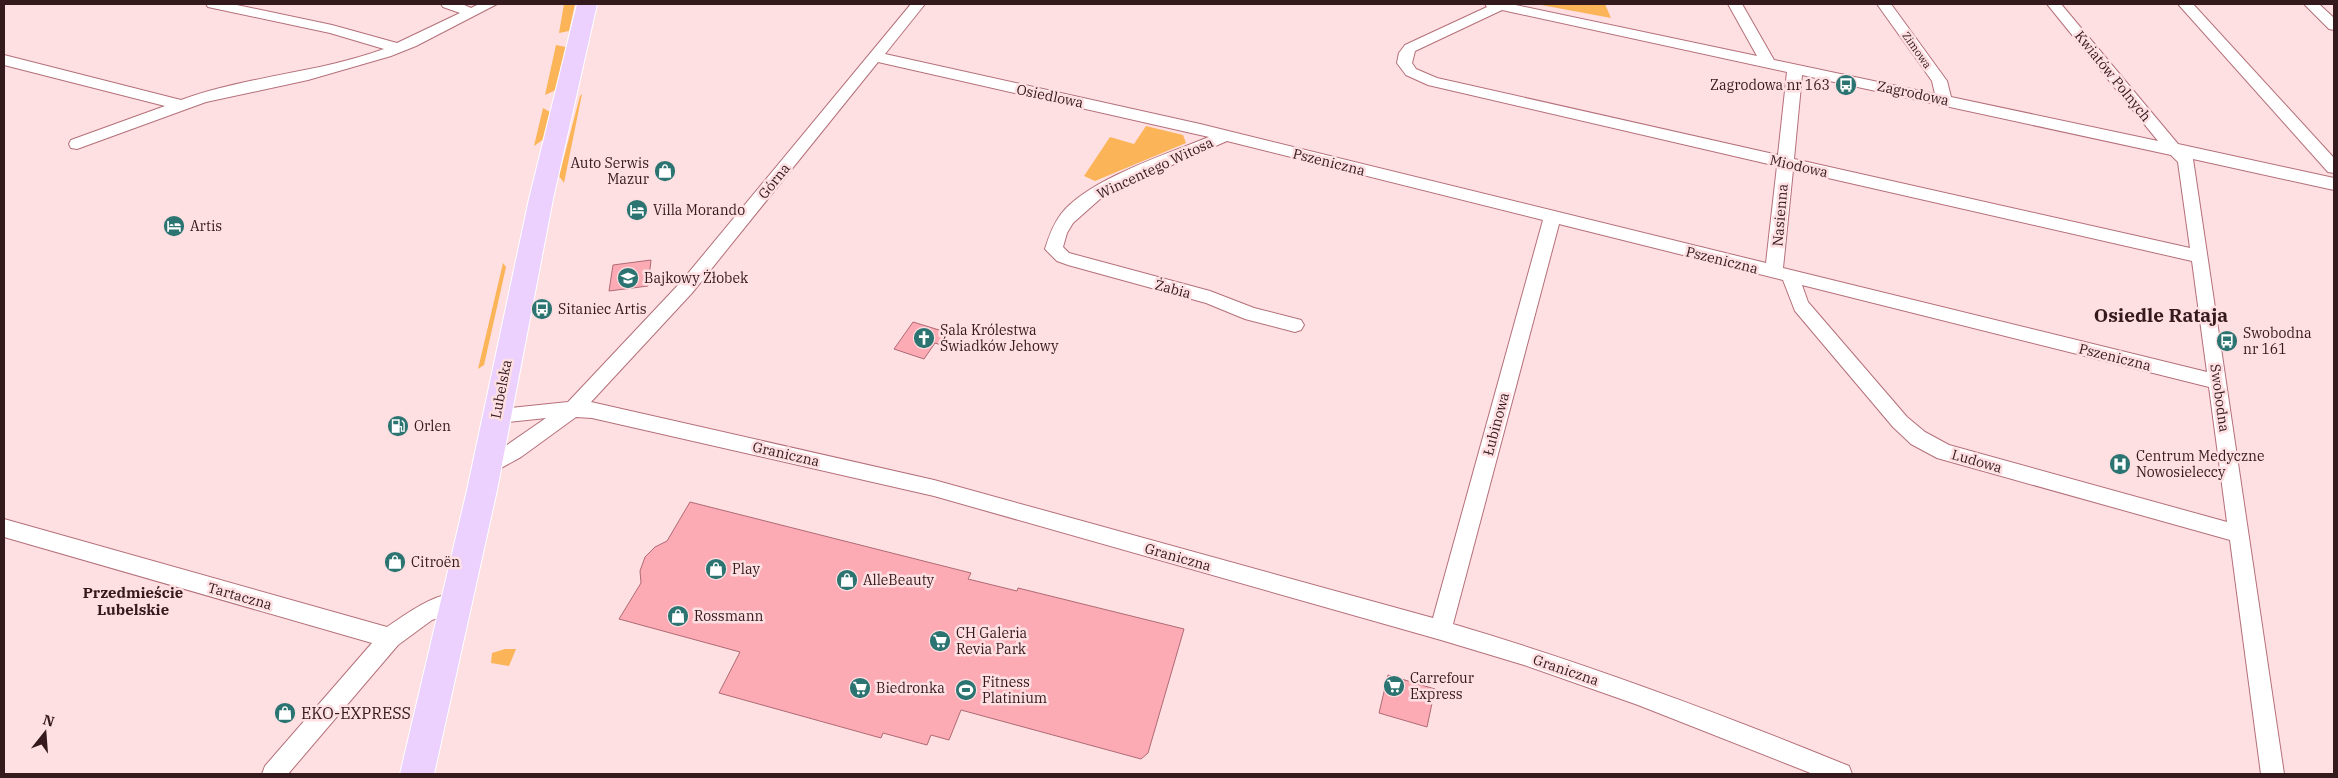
<svg xmlns="http://www.w3.org/2000/svg" width="2338" height="778" font-family="'IBM Plex Serif',serif">
	<style>
		.green { fill: #fbb558 }
		.building { fill: #fcaab4; stroke: #af6b74 }
		.lines { fill: none; stroke-linecap: round; stroke-linejoin: round }
		.minor-casing { stroke: #b47079; stroke-width: 2 }
		.primary-casing { stroke: #fff; stroke-width: 2 }
		.minor { fill: #fff; fill-rule: evenodd }
		.primary { fill: #ecd1fe; fill-rule: evenodd }
		.labels { text-anchor: middle; dominant-baseline: central; stroke-width: 5; stroke-linejoin: round; paint-order: stroke }
		.far-street-label { font-size: 11px; fill: #34191d; stroke: #fedfe2 }
		.street-label { font-size: 14px; fill: #34191d; stroke: #fedfe2 }
		.poi-label { font-size: 14px; fill: #34191d; stroke: #fedfe2; text-anchor: start }
		.neighbourhood-label { font-size: 15px; font-weight: bold; fill: #34191d; stroke: #fedfe2 }
		.near-poi-label { font-size: 16px; fill: #34191d; stroke: #fedfe2; text-anchor: start }
		.district-label { font-size: 19px; font-weight: bold; fill: #34191d; stroke: #fedfe2 }
	</style>
	<rect width="100%" height="100%" fill="#fedfe2"/>
	<g class="green">
		<path d="M564 4H575L569 31 559 33Z"/>
		<path d="M1536 4H1605L1611 18Z"/>
		<path d="M556 45 566 47 556 90 545 95Z"/>
		<path d="M582 94 564 183 559 176 580 96Z"/>
		<path d="M543 108 550 112 544 139 534 146Z"/>
		<path d="M1146 126 1183 135 1186 143 1095 181 1084 176 1110 137 1134 144Z"/>
		<path d="M503 263 506 267 484 365 478 369Z"/>
		<path d="M505 649H516L509 666 491 663 492 653Z"/>
	</g>
	<g class="building">
		<path d="M651 260 648 286 609 291 613 265Z"/>
		<path d="M913 322 949 333 941 345 935 343 924 359 894 349Z"/>
		<path d="M690 502 971 573 968 579 1017 591 1018 588 1184 629 1148 753 1141 759 961 710 949 740 931 735 927 745 883 733 881 738 719 693 740 652 619 619 641 583 640 571 645 557 655 547 667 541Z"/>
		<path d="M1388 675 1435 689 1427 727 1379 713Z"/>
	</g>
	<g class="lines">
		<g class="minor-casing">
			<g id="minor">
				<path d="M206 4H232L332 25 397 43 460 13 443 7 441 4H462L471 8 479 4H497L416 46 391 56 308 80 206 102 77 149 71 148 69 144 71 140 165 106 4 65V55L181 100C246 76 318 73 384 49L330 33 208 7Z"/>
				<path d="M911 4H925L885 54 1200 124 1766 263 1777 166 1428 85 1406 75 1397 63 1399 53 1405 45 1487 7 1485 4H1511L1757 56 1728 4H1742L1774 60 1935 94 1932 81 1877 4H1891L1947 81 1951 97 2158 141 2047 4H2061L2178 144 2334 178V190L2193 159 2284 774H2261L2230 540 1937 458 1911 444 1893 427 1795 311 1783 280 1559 224 1453 624C1588 664 1719 713 1849 766L1852 774H1813L1638 705 1524 665 1441 640 934 496 592 418 576 417 521 457 492 473 485 475 478 473 475 467 478 461 507 445 546 418 497 423 490 420 487 415 490 410 568 402 680 283ZM1502 10 1787 72 1778 155 1437 78 1416 69 1412 63 1415 51ZM878 62 1209 137C1167 154 1089 179 1061 214 1053 225 1049 236 1045 249L1057 261 1068 265 1206 303 1245 319 1295 332 1301 330 1304 325 1301 320 1254 308 1210 291 1069 253 1063 247 1067 233 1073 223 1100 199 1133 182 1227 141 1543 220 1433 618 934 480 591 402 692 293ZM1802 75 2171 155 2178 162 2190 248 1794 159ZM1793 170 2192 261 2207 372 1783 268ZM1802 285 2209 387 2227 522 1949 445 1925 432 1907 417 1808 302Z"/>
				<path d="M2178 4H2193L2334 158V173L2328 172Z"/>
				<path d="M2304 4H2319L2334 18V30L2329 29Z"/>
				<path d="M4 519 387 627C405 615 442 587 464 595L467 602 464 609 432 620 398 645 288 774H262L265 766 372 643 4 537Z"/>
			</g>
		</g>
		<g class="primary-casing">
			<path id="primary" d="M577 4H597L553 199 497 490 434 774H400L467 490 529 199Z"/>
		</g>
		<use href="#minor" class="minor"/>
		<use href="#primary" class="primary"/>
	</g>
	<defs>
		<g id="bus-disc" transform="scale(1.125)"><circle r="9.5" fill="#2b7471" stroke="#fedfe2"/><path d="M-5-6H5V4H4V6H2V4H-2V6H-4V4H-5ZM-3.5-4V0h7V-4ZM-3.5 1.2v1.5H-2V1.2ZM2 1.2v1.5H3.5V1.2Z" fill="#fff"/></g>
		<g id="shop-disc" transform="scale(1.125)"><circle r="9.5" fill="#2b7471" stroke="#fedfe2"/><path d="M-5-2.5h2.3a2.7 3.5 0 0 1 5.4 0H5L5.5 6h-11ZM-1.5-2.5h3a1.5 2.3 0 0 0-3 0Z" fill="#fff"/></g>
		<g id="hotel-disc" transform="scale(1.125)"><circle r="9.5" fill="#2b7471" stroke="#fedfe2"/><path d="M-6-4.5h1.5V1H6V5H4.5V3h-9V5H-6ZM-4 0a1.8 1.8 0 1 1 3.6 0ZM.5 0V-2.5h3Q6-2.5 6 0Z" fill="#fff"/></g>
		<g id="school-disc" transform="scale(1.125)"><circle r="9.5" fill="#2b7471" stroke="#fedfe2"/><path d="M0-5L7-2L0 1L-7-2ZM-4 1L0 2.5L4 1V4Q0 6-4 4Z" fill="#fff"/></g>
		<g id="church-disc" transform="scale(1.125)"><circle r="9.5" fill="#2b7471" stroke="#fedfe2"/><path d="M-1.2-6h2.4v3.5h3.3v2.4h-3.3V6h-2.4V-.1h-3.3v-2.4h3.3Z" fill="#fff"/></g>
		<g id="fuel-disc" transform="scale(1.125)"><circle r="9.5" fill="#2b7471" stroke="#fedfe2"/><path d="M-5.5-6h7V0h2V4h1.3V-2.5L3-4.5l.8-.8L6-3V5H2.5V1h-1V6h-7ZM-4.2-4.7v3.2H.2V-4.7Z" fill="#fff"/></g>
		<g id="hospital-disc" transform="scale(1.125)"><circle r="9.5" fill="#2b7471" stroke="#fedfe2"/><path d="M-5-5h3v3.5h4V-5h3V5h-3V1.5h-4V5h-3Z" fill="#fff"/></g>
		<g id="supermarket-disc" transform="scale(1.125)"><circle r="9.5" fill="#2b7471" stroke="#fedfe2"/><path d="M-6-5.5h2.5l.6 2H6L4.5 2H-2.5L-4.4-4H-6ZM-1.5 3.2a1.3 1.3 0 1 0 .1 0ZM3 3.2a1.3 1.3 0 1 0 .1 0Z" fill="#fff"/></g>
		<g id="stadium-disc" transform="scale(1.125)"><circle r="9.5" fill="#2b7471" stroke="#fedfe2"/><path d="M0-5a6.5 5 0 1 0 0 10a6.5 5 0 1 0 0-10ZM-3.5-1.8h7v3.6h-7Z" fill="#fff"/></g>
	</defs>
	<g fill-rule="evenodd">
		<use href="#bus-disc" x="1846" y="85"/>
		<use href="#shop-disc" x="665" y="171"/>
		<use href="#hotel-disc" x="637" y="210"/>
		<use href="#hotel-disc" x="174" y="226"/>
		<use href="#school-disc" x="628" y="278"/>
		<use href="#bus-disc" x="542" y="309"/>
		<use href="#church-disc" x="924" y="338"/>
		<use href="#bus-disc" x="2227" y="341"/>
		<use href="#fuel-disc" x="398" y="426"/>
		<use href="#hospital-disc" x="2120" y="464"/>
		<use href="#shop-disc" x="395" y="562"/>
		<use href="#shop-disc" x="716" y="569"/>
		<use href="#shop-disc" x="847" y="580"/>
		<use href="#shop-disc" x="678" y="616"/>
		<use href="#supermarket-disc" x="940" y="641"/>
		<use href="#supermarket-disc" x="1394" y="686"/>
		<use href="#supermarket-disc" x="860" y="688"/>
		<use href="#stadium-disc" x="966" y="690"/>
		<use href="#shop-disc" x="285" y="713"/>
	</g>
	<g class="labels">
		<g class="far-street-label">
			<text transform="translate(1917 50) rotate(55)">Zimowa</text>
		</g>
		<g class="street-label">
			<text transform="translate(2113 76) rotate(51)">Kwiatów Polnych</text>
			<text transform="translate(1913 93) rotate(12)">Zagrodowa</text>
			<text transform="translate(1050 96) rotate(12)">Osiedlowa</text>
			<text transform="translate(1329 162) rotate(14)">Pszeniczna</text>
			<text transform="translate(1799 166) rotate(13)">Miodowa</text>
			<text transform="translate(1155 168) rotate(-25)">Wincentego Witosa</text>
			<text transform="translate(774 181) rotate(-51)">Górna</text>
			<text transform="translate(1780 215) rotate(-85)">Nasienna</text>
			<text transform="translate(1722 260) rotate(14)">Pszeniczna</text>
			<text transform="translate(1173 289) rotate(15)">Żabia</text>
			<text transform="translate(2115 357) rotate(14)">Pszeniczna</text>
			<text transform="translate(501 389) rotate(-79)">Lubelska</text>
			<text transform="translate(2220 398) rotate(82)">Swobodna</text>
			<text transform="translate(1496 424) rotate(-75)">Łubinowa</text>
			<text transform="translate(786 454) rotate(13)">Graniczna</text>
			<text transform="translate(1977 461) rotate(16)">Ludowa</text>
			<text transform="translate(1178 557) rotate(16)">Graniczna</text>
			<text transform="translate(240 596) rotate(16)">Tartaczna</text>
			<text transform="translate(1566 670) rotate(19)">Graniczna</text>
		</g>
		<g class="poi-label">
			<text x="1830" y="85" text-anchor="end">Zagrodowa nr 163</text>
			<text x="649" y="163" text-anchor="end">Auto Serwis<tspan x="649" dy="16">Mazur</tspan></text>
			<text x="653" y="210">Villa Morando</text>
			<text x="190" y="226">Artis</text>
			<text x="644" y="278">Bajkowy Żłobek</text>
			<text x="558" y="309">Sitaniec Artis</text>
			<text x="940" y="330">Sala Królestwa<tspan x="940" dy="16">Świadków Jehowy</tspan></text>
			<text x="2243" y="333">Swobodna<tspan x="2243" dy="16">nr 161</tspan></text>
			<text x="414" y="426">Orlen</text>
			<text x="2136" y="456">Centrum Medyczne<tspan x="2136" dy="16">Nowosieleccy</tspan></text>
			<text x="411" y="562">Citroën</text>
			<text x="732" y="569">Play</text>
			<text x="863" y="580">AlleBeauty</text>
			<text x="694" y="616">Rossmann</text>
			<text x="956" y="633">CH Galeria<tspan x="956" dy="16">Revia Park</tspan></text>
			<text x="1410" y="678">Carrefour<tspan x="1410" dy="16">Express</tspan></text>
			<text x="982" y="682">Fitness<tspan x="982" dy="16">Platinium</tspan></text>
			<text x="876" y="688">Biedronka</text>
		</g>
		<g class="neighbourhood-label">
			<text x="133" y="592">Przedmieście<tspan x="133" dy="17">Lubelskie</tspan></text>
		</g>
		<g class="near-poi-label">
			<text x="301" y="713">EKO-EXPRESS</text>
		</g>
		<g class="district-label">
			<text x="2161" y="315">Osiedle Rataja</text>
		</g>
	</g>
	<rect width="2338" height="778" fill="none" stroke="#34191d" stroke-width="10"/>
	<g transform="translate(45 733) rotate(17)" stroke="#fedfe2" stroke-width="4" paint-order="stroke">
	<path d="M0-4L9 19L0 12L-9 19Z" fill="#34191d"/>
	<text y="-8" font-size="14" font-weight="bold" text-anchor="middle" fill="#34191d">N</text>
	</g>
</svg>
